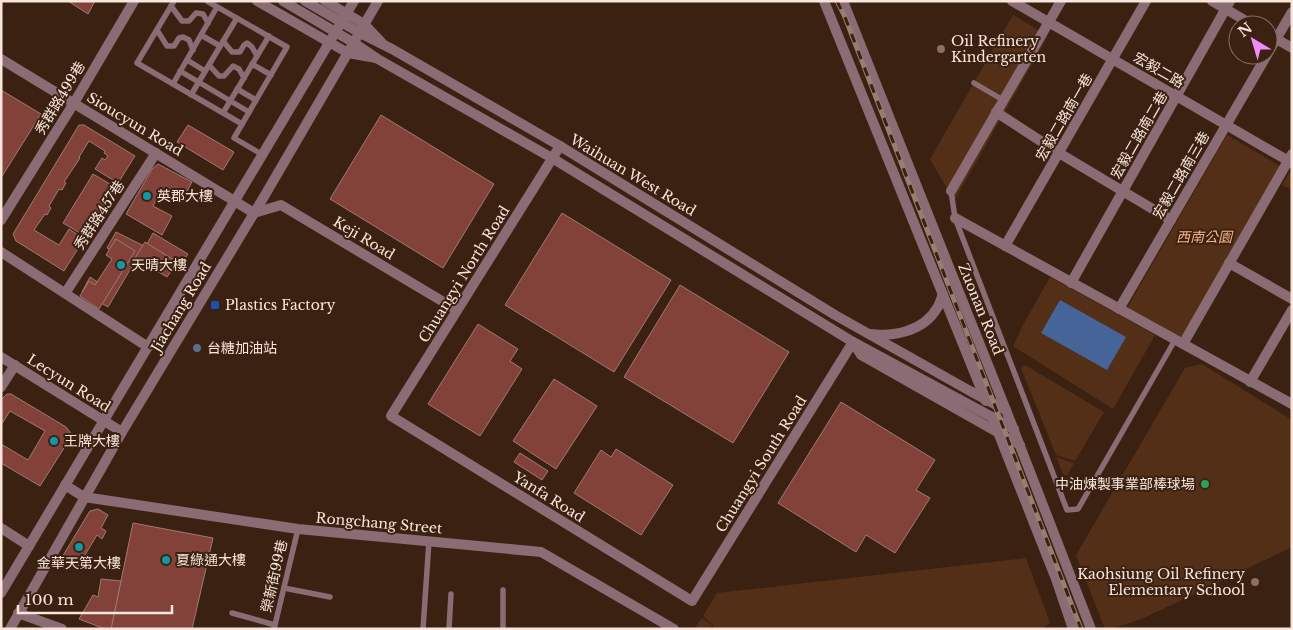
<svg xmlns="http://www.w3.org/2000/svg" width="1293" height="630" font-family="'Libre Baskerville','Noto Sans TC',serif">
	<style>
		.green { fill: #542f18 }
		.water { fill: #456599 }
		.building { fill: #824139; stroke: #a07a74 }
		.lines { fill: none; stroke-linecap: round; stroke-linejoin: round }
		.service { stroke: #8b6b74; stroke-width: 5.5 }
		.minor { stroke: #8b6b74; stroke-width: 10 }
		.tertiary { stroke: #8b6b74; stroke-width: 10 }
		.rail-casing { stroke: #957f72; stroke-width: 5 }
		.rail { stroke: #3b2111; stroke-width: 3; stroke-dasharray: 9; stroke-linecap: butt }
		.education-dot { fill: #8d6e63; stroke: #3b2111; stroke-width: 2 }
		.culture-dot { fill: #0f9aa8; stroke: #3b2111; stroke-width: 2 }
		.transit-dot { fill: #1a4fb4; stroke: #3b2111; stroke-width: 2 }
		.service-dot { fill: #5c6f8a; stroke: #3b2111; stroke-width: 2 }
		.leisure-dot { fill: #2e9e5b; stroke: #3b2111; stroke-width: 2 }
		.labels { text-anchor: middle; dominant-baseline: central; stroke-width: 4; stroke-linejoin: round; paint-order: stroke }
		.poi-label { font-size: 14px; fill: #f8e6dc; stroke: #3b2111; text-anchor: start }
		.street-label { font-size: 14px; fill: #f8e6dc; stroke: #3b2111 }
		.park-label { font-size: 14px; font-style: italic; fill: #f6b189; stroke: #3b2111 }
	</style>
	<rect width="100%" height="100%" fill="#3b2111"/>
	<g class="green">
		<path d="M1013 15 1048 36 954 201 930 159Z"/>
		<path d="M1227 135 1280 166 1181 339 1127 308Z"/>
		<path d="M1289 173 1292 175V190L1282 185Z"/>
		<path d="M1050 277 1155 335 1113 409 1013 346 1022 327Z"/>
		<path d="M1202 364 1292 420V547L1144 618 1111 629H1105L1076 555 1185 368Z"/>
		<path d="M1025 365 1104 412 1075 461 1056 455 1021 368Z"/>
		<path d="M1056 457 1074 463 1067 476 1063 474Z"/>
		<path d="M1026 558 1050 623 1041 629H713V625L703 616 717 593Z"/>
		<path d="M702 618 712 625 711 629H694Z"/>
	</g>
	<path class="water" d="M1060 300 1126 337 1107 370 1041 333Z"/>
	<g class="building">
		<path d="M68 1H95L88 14Z"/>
		<path d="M1 90 41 114 1 178Z"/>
		<path d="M381 115 494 184 443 268 330 199Z"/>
		<path d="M79 125H84L135 156 118 183 95 169 102 158 105 160 108 156 104 153 105 151 89 141 79 157 80 158 64 182 66 183 62 190 59 189 49 206 51 208 47 215 45 214 34 230 59 245 69 229 84 239 64 271 16 241 13 234Z"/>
		<path d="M188 125 234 152 223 170 177 142Z"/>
		<path d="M158 164 192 182 181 202 161 191 153 206 172 216 162 235 126 214 152 169Z"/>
		<path d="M93 174 115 187 85 236 63 223Z"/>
		<path d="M562 213 671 280 614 372 505 305Z"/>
		<path d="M116 232 144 246 108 307 82 292 90 277 99 283 116 253 107 248Z"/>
		<path d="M153 233 188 254 179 268 145 248Z"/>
		<path d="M116 239 135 251 99 309 80 296 89 281 95 285 112 259 106 255Z"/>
		<path d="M145 242 177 262 167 277 135 258Z"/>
		<path d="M680 285 789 352 733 443 624 377Z"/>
		<path d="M478 324 518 349 510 361 522 369 480 436 428 404Z"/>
		<path d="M554 379 597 406 556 469 513 441Z"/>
		<path d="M7 394H11L66 427 70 432 71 437 40 486 1 463V444L28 460 45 431 10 411 1 425V400Z"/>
		<path d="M841 402 935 460 916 490 930 498 895 553 866 535 856 552 778 503Z"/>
		<path d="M616 449 673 485 641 535 574 493 601 450 611 457Z"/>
		<path d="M520 453 548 471 542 480 514 462Z"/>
		<path d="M98 509 108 515 101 528 106 531 102 539 97 535 85 555 91 558 88 564 82 560 77 568 61 559 88 514 90 511Z"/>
		<path d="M133 523 213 538 192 629H111Z"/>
		<path d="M101 579 121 581 111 629H105L79 619 93 595 98 597Z"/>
	</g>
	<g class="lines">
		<g class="service">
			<path d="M174 1 137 63 242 124"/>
			<path d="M207 1 287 47 234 138 263 155"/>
			<path d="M171 6 182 21H189L196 13 203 14 208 23"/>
			<path d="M157 30 167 46H174L179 38 183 37 189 40 193 50"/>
			<path d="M201 35 220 46"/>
			<path d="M223 41 232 52H240L244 45 247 43 252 47 257 56"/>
			<path d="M187 60 205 71"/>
			<path d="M252 64 271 75"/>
			<path d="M209 65 219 76H224L233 66 239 69 244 78"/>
			<path d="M180 71 249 112"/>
			<path d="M974 83 1003 100"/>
			<path d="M173 84 217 7"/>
			<path d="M237 89 256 100"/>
			<path d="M191 95 237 18"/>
			<path d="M223 113 269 36"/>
			<path d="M951 191 955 218 1067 510 1078 509 1175 340"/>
			<path d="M284 588 330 597"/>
			<path d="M232 613 275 625"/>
			<path d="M274 629 298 529"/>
			<path d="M423 629 429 541"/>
			<path d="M449 629 451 594"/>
			<path d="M503 629V590"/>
		</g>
		<g class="minor">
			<path d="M257 1 348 53 376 58"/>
			<path d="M325 1 364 24 382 43"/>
			<path d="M1012 1 1292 163"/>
			<path d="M1212 1 1253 25"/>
			<path d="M1268 34 1292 48"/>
			<path d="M1268 53 1292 12"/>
			<path d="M1 59 254 213 281 205 457 310"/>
			<path d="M996 112 1059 153 1171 220"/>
			<path d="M560 146 391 416 692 601 853 342 861 355 1020 445"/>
			<path d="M951 191 1061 1"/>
			<path d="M955 218 1292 404"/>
			<path d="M1 220 74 103 134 1"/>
			<path d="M1005 246 1146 1"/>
			<path d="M1 252 148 347"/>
			<path d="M1229 263 1292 299"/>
			<path d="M1071 283 1230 1"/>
			<path d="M66 292 156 153"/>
			<path d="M1119 309 1267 55"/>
			<path d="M870 334C894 337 924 331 937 308 940 304 941 298 943 294"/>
			<path d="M1183 344 1292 154"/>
			<path d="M1 357 122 432"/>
			<path d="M1250 382 1292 310"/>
			<path d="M1 387 15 365"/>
			<path d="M65 485 84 497 298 529 541 552 674 629"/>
			<path d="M1 528 29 546"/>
			<path d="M18 613 62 629"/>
		</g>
		<g class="tertiary">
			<path d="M283 1 354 43 376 58 552 158 853 342 1014 429"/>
			<path d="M305 1 360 33 392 49 560 146 835 315 970 391 1006 410"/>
			<path d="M824 1 986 401"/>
			<path d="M843 1 1006 410 1091 629"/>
			<path d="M992 417 1056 579 1073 629"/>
			<path d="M1 593 354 1"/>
			<path d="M10 629 122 432 265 195 378 1"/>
		</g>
		<g class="rail-casing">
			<path id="rail" d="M837 1 845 17 1081 629"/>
		</g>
		<use href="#rail" class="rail"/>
	</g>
	<g class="education-dot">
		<circle cx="941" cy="49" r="5"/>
		<circle cx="1255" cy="582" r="5"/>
	</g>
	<g class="culture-dot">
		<circle cx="147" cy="196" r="5"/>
		<circle cx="121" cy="265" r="5"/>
		<circle cx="54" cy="441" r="5"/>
		<circle cx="79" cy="547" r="5"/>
		<circle cx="166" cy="560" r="5"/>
	</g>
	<rect class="transit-dot" x="210" y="300" width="10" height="10" rx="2.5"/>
	<circle class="service-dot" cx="197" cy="348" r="5"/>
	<circle class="leisure-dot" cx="1205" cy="484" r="5"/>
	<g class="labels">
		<g class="poi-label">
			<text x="951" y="41">Oil Refinery<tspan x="951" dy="16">Kindergarten</tspan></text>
			<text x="157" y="196">英郡大樓</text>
			<text x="131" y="265">天晴大樓</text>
			<text x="225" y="305">Plastics Factory</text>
			<text x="207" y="348">台糖加油站</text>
			<text x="64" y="441">王牌大樓</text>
			<text x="1195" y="484" text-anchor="end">中油煉製事業部棒球場</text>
			<text x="176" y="560">夏綠通大樓</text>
			<text x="79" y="563" text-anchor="middle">金華天第大樓</text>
			<text x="1245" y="574" text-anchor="end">Kaohsiung Oil Refinery<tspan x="1245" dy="16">Elementary School</tspan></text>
		</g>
		<g class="street-label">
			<text transform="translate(1159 70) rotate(30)">宏毅二路</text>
			<text transform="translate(60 98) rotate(-59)">秀群路499巷</text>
			<text transform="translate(1064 117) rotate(-60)">宏毅二路南一巷</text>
			<text transform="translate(135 124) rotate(31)">Sioucyun Road</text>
			<text transform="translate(1139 135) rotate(-60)">宏毅二路南二巷</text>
			<text transform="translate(633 175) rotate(31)">Waihuan West Road</text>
			<text transform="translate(1181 175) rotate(-60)">宏毅二路南三巷</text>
			<text transform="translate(99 215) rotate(-57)">秀群路457巷</text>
			<text transform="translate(364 238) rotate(31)">Keji Road</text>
			<text transform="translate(464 274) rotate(-58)">Chuangyi North Road</text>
			<text transform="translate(181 307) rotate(-59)">Jiachang Road</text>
			<text transform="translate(981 309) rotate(68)">Zuonan Road</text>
			<text transform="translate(69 383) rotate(32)">Lecyun Road</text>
			<text transform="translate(761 464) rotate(-58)">Chuangyi South Road</text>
			<text transform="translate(549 497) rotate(32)">Yanfa Road</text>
			<text transform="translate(379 523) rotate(5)">Rongchang Street</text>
			<text transform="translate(274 576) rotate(-77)">榮新街99巷</text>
		</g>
		<g class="park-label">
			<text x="1204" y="237">西南公園</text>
		</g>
	</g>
	<rect width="1293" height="630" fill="none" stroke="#f8e6dc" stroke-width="5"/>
	<g transform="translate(1253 40) rotate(322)"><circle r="24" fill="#3b2111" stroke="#877062"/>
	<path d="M0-4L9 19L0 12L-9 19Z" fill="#ed8cf9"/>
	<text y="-8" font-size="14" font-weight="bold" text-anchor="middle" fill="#f8e6dc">N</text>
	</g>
	<path d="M18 605v8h154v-8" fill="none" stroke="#f8e6dc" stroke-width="2.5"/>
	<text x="25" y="605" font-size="15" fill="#f8e6dc" stroke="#3b2111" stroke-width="4" paint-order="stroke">100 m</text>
</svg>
